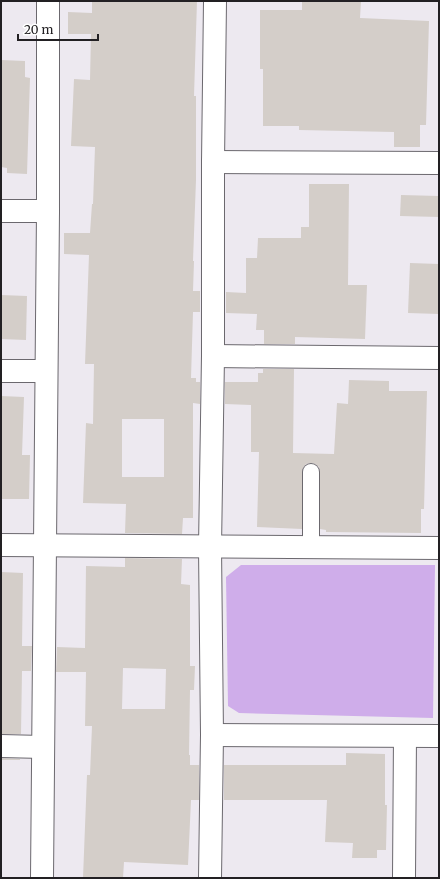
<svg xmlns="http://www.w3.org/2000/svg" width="440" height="879" font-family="Merriweather,serif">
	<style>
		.green { fill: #cfadea }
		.building { fill: #d4cec9; fill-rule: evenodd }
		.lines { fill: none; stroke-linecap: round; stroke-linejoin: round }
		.service-casing { stroke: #6b686e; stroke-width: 18 }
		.minor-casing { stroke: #6b686e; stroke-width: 24 }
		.service { stroke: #fff; stroke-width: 16 }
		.minor { stroke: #fff; stroke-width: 22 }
	</style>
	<rect width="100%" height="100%" fill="#ede9f0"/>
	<path class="green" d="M241 565H435L433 718 239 713 228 706 226 577Z"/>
	<g class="building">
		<path d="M92 1H197L194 96H196V180L193 261H194L193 291H200V312H193L191 378H196V382H200V404L193 403V518H183L182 534 125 533 126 504 83 503 86 423 93 424 94 364H85L89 255 64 254V233H90L92 204H93L95 147 71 146 74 79 90 80 91 34H68V12L92 13ZM122 419H164V477H122Z"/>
		<path d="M302 1H361L360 18 429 21 426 125H420V147H394V132L299 130V126H263V69H260V10H302Z"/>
		<path d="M1 60 25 61V77L30 78 27 174 7 173V168L1 167Z"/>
		<path d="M309 184H349L348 285H367L365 339 295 337V344H264V330H256L257 314 226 313V292L246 293V258H257L258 238H301V227H309Z"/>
		<path d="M401 195 439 196V217L400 216Z"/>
		<path d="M410 263 439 264V314L408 313Z"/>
		<path d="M1 295 27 296 26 340 1 339Z"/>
		<path d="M263 369H294L293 453 334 454 337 403 348 404 349 380 389 381V391H427L424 509H421V533L326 532V530L320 529V472L319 467 315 464 311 463 306 464 303 468 302 472V529L257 527 259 452H251V405L225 404V382H258V373H263Z"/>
		<path d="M1 396 24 397 22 455H30L29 499H1Z"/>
		<path d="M125 558 182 559 181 584 190 585V666H195L194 690H190L189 755H190V765H199V800H191L188 865 124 862 123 878H83L87 775H90L92 726H85L86 672H56L57 647 85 648 86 566 125 567ZM123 668 166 669 165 709H122Z"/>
		<path d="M1 572 23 573 22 646H32L31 671H22L21 734H1Z"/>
		<path d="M346 753 385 754V805H387L386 850H377V858H352L353 843 325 842 327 800H224V765H346Z"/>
		<path d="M1 758 20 759V760H1Z"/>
	</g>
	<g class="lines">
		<g class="service-casing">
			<path id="service" d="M311 472V548"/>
		</g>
		<g class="minor-casing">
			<g id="minor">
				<path d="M213 162 439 163"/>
				<path d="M1 211H48"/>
				<path d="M213 356 439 358"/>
				<path d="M1 371H46"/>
				<path d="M1 545 439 548"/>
				<path d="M212 735 439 736"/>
				<path d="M1 746 43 747"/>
				<path d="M42 878 48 211V1"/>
				<path d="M210 878 212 735 210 547 213 356V162L215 1"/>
				<path d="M404 878 405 736"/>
			</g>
		</g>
		<use href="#service" class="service"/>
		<use href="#minor" class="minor"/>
	</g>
	<rect width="440" height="879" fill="none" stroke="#222023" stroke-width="4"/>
	<path d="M18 34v6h80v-6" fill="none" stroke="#222023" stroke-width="2"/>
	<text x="24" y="34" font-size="12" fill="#222023" stroke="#ffffff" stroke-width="3" paint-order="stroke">20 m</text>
</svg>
